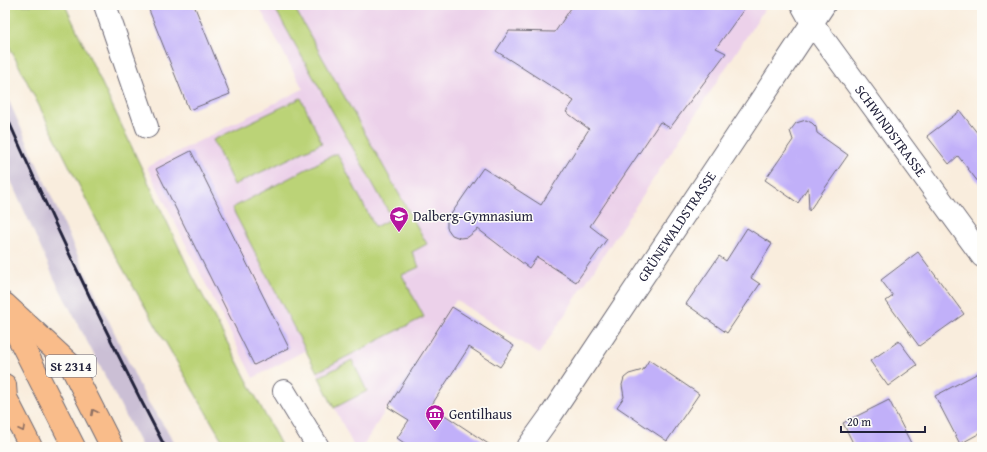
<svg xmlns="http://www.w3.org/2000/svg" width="987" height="452" font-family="'Gentium Book Plus',serif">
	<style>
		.built { fill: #ecd1ea }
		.industrial { fill: #cbbfd5 }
		.green { fill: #bbd377; stroke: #6e7a59 }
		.building { fill: #c1b0f9 }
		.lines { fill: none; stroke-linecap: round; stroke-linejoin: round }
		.minor-casing { stroke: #6d6974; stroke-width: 24 }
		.trunk-casing { stroke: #6d6974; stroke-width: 24 }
		.minor { stroke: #fff; stroke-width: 22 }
		.trunk { stroke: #f9bc8a; stroke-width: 22 }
		.rail { stroke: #22223b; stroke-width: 3 }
		.oneway { stroke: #8e6f62 }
		.labels { text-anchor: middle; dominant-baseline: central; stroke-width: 3; stroke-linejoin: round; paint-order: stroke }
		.shield { fill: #fdfcf7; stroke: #646373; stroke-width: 1 }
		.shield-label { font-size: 13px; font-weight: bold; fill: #22223b }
		.street-label { font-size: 14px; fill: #22223b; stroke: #fdfcf7 }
		.poi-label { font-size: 14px; fill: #22223b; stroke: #fdfcf7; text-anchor: start }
	</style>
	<rect width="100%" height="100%" fill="#fdfcf7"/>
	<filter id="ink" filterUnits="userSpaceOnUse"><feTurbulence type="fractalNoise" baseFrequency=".025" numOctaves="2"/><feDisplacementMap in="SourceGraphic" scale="8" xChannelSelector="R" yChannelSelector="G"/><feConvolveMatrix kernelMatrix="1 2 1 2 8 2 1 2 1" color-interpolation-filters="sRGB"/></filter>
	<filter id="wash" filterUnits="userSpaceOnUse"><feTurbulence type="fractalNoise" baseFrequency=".012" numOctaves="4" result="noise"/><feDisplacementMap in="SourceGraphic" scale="16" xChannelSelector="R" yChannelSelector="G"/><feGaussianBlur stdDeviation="0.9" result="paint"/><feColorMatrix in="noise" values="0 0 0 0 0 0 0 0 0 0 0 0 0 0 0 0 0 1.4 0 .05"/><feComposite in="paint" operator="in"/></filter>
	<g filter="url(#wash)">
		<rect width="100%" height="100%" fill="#f9eddd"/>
		<path class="built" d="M258 5H767L539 354 456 300 362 447H354L306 350 253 378 147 167 303 89Z"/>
		<path class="industrial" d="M5 92 76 252 146 399 178 447H142L54 278 5 167Z"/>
		<g class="green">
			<path d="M5 5H65L191 273 282 447H226L107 241 5 38Z"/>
			<path d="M273 5H293L427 244 412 252 419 267 402 275 424 317 317 372 232 208 337 153 375 227 392 218Z"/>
			<path d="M301 98 322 143 234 185 213 140Z"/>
			<path d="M352 360 367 391 334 408 319 377Z"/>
		</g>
		<g id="blocks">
			<g class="building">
				<path d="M147 5H194L230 94 189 110Z"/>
				<path d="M573 5H747L716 48 726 53 670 128 660 122 590 226 607 239 576 282 537 257 529 268 478 229 468 237 460 238 452 235 447 228V220L483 168 541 205 589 129 566 112 574 101 496 51 509 31 555 32Z"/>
				<path d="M960 111 982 139V187L958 156 949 164 927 136Z"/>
				<path d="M806 120 812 123 816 127 817 133 848 155 809 211 808 187 798 203 765 180 793 140 790 131 796 123Z"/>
				<path d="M191 151 289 348 254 365 156 169Z"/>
				<path d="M747 228 772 244 751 278 760 284 727 333 686 304 719 256 726 261Z"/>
				<path d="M918 252 964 314 919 346 886 301 893 296 881 280Z"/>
				<path d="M452 307 514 346 500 367 469 347 431 406 493 447H410L397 438 409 420 388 407Z"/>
				<path d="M899 341 917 365 888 386 870 361Z"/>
				<path d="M649 360 699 394 667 441 617 407 624 397 622 385 624 378 629 374 643 370Z"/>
				<path d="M982 371V432L960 444 935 396Z"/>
				<path d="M889 400 913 447H855L843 423Z"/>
			</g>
		</g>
	</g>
	<g filter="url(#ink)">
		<use href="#blocks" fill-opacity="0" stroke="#6d6974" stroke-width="1"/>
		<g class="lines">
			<g class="minor-casing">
				<g id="minor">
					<path d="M105 5 147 127"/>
					<path id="s1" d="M802 5 812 23 982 256"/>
					<path d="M284 391 318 447"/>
					<path id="s2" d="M528 447 551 415 824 5"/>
				</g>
			</g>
			<g class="trunk-casing">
				<g id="trunk">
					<path d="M5 304 70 364 112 447"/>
					<path d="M5 311 74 447"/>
					<path d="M5 385 6 398 31 447"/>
				</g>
			</g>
			<use href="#minor" class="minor"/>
			<use href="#trunk" class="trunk"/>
			<path class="rail" d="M5 113C55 226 108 338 165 447"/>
		</g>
		<defs><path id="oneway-chevron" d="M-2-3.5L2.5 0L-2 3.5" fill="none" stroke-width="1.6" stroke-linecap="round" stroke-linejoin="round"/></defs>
		<g class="oneway">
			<use href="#oneway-chevron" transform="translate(94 412) rotate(-117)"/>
			<use href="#oneway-chevron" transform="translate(22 429) rotate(63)"/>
		</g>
	</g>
	<defs>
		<g id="school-pin" transform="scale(1)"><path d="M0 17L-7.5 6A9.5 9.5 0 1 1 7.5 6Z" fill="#b5179e" stroke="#fdfcf7"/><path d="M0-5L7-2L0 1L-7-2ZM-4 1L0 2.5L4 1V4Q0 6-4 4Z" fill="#fff"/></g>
		<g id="museum-pin" transform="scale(1)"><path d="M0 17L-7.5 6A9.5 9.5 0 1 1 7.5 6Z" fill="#b5179e" stroke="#fdfcf7"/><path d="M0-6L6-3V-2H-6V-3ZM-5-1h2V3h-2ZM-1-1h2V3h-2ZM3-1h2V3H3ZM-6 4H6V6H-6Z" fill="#fff"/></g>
	</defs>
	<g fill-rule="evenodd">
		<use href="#school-pin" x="399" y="216"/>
		<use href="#museum-pin" x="435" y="414"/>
	</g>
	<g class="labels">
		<rect class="shield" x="46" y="355" width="50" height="22" rx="3"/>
		<g class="shield-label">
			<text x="71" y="366">St 2314</text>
		</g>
		<g class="street-label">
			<text stroke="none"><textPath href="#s1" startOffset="154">SCHWINDSTRASSE</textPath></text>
			<text stroke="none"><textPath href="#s2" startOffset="266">GRÜNEWALDSTRASSE</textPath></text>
		</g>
		<g class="poi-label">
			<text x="413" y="216">Dalberg-Gymnasium</text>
			<text x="449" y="414">Gentilhaus</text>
		</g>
	</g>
	<rect width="987" height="452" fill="none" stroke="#fdfcf7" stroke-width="20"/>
	<path d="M841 426v6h84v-6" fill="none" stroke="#22223b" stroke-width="2"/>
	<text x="847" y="426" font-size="12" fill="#22223b" stroke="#fdfcf7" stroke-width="3" paint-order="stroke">20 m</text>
</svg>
